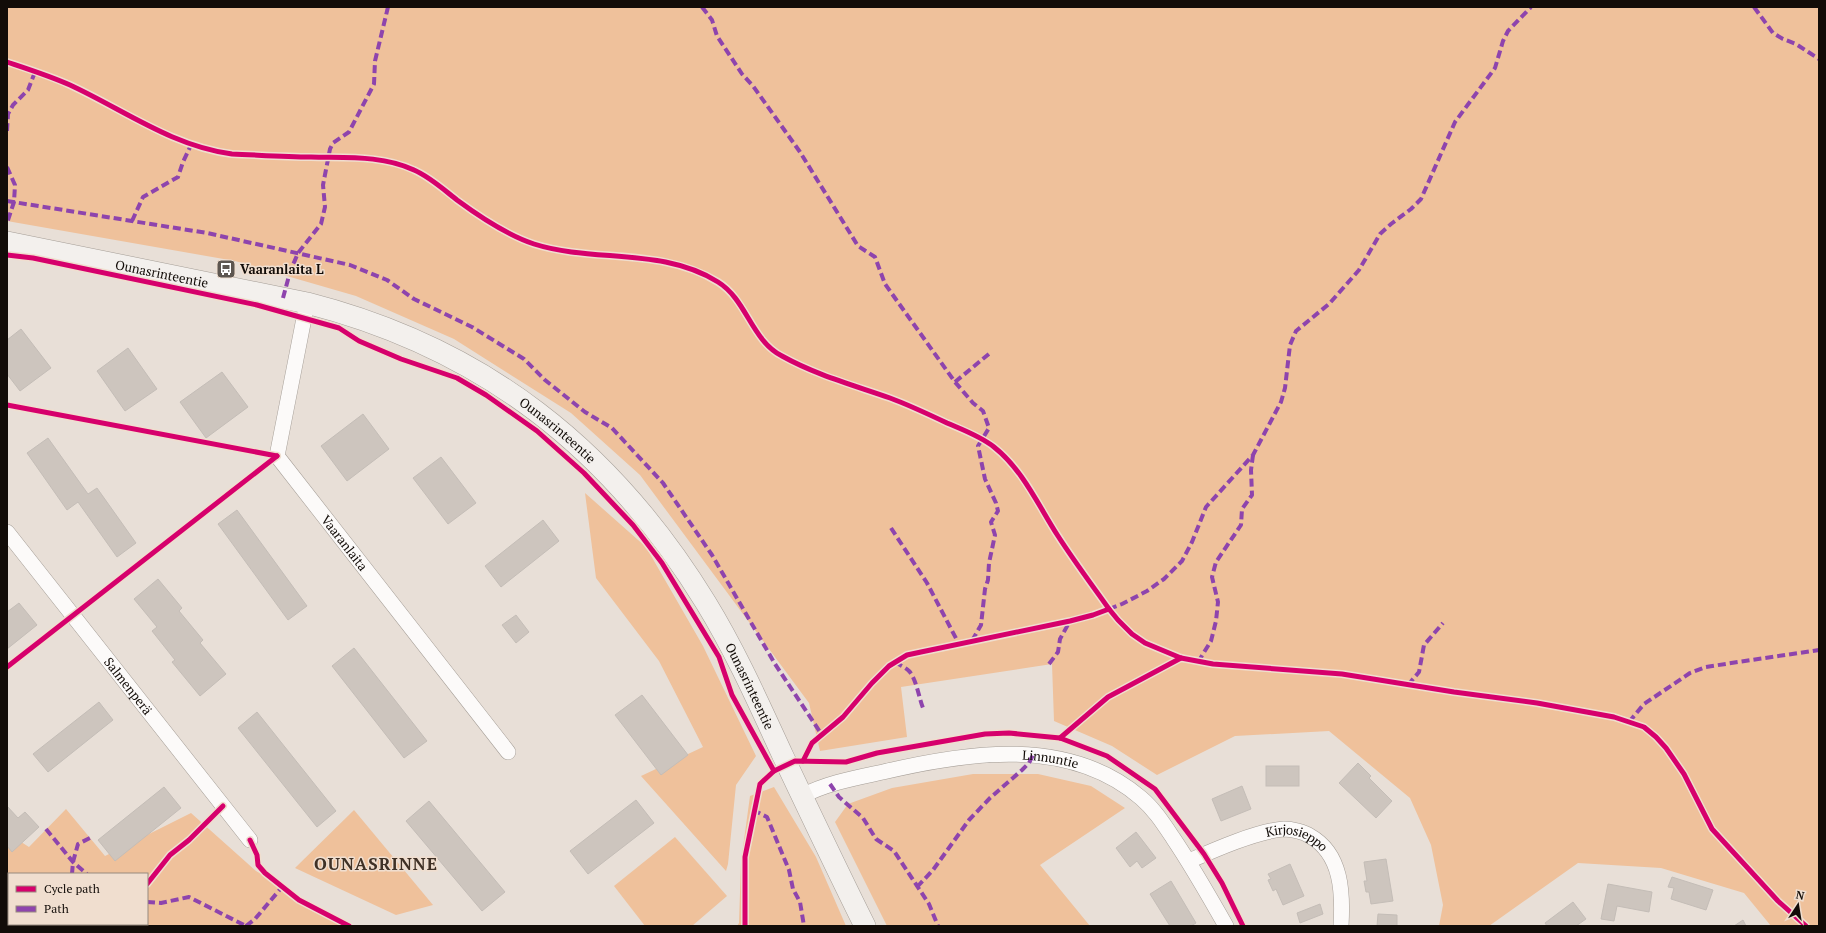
<svg xmlns="http://www.w3.org/2000/svg" width="1826" height="933" font-family="'PT Serif',serif">
	<style>
		.green { fill: #efc19b; fill-rule: evenodd }
		.building { fill: #cdc5be; stroke: #c4bdb7 }
		.lines { fill: none; stroke-linecap: round; stroke-linejoin: round }
		.street-casing { stroke: #a59e97; stroke-width: 16 }
		.secondary-casing { stroke: #a59e97; stroke-width: 22 }
		.street { stroke: #fcfaf9; stroke-width: 15 }
		.secondary { stroke: #f3f0ed; stroke-width: 21 }
		.quiet { stroke: #8e44ad; stroke-width: 4; stroke-dasharray: 8 4; stroke-linecap: butt }
		.cycleway-casing { stroke: #f0decf; stroke-width: 8 }
		.cycleway { stroke: #d6006c; stroke-width: 5 }
		.labels { text-anchor: middle; dominant-baseline: central; stroke-width: 3; stroke-linejoin: round; paint-order: stroke }
		.poi-label { font-size: 13px; font-weight: bold; fill: #120c08; stroke: #f0decf; text-anchor: start }
		.street-label { font-size: 13px; fill: #120c08; stroke: #f0decf }
		.district-label { font-size: 17px; font-weight: bold; letter-spacing: 1px; fill: #3f3126; stroke: #f0decf }
	</style>
	<rect width="100%" height="100%" fill="#e8dfd7"/>
	<g class="green">
		<path d="M7 7H1819V926H1771L1744 893 1661 868 1578 863 1489 926H1439L1443 905 1431 845 1410 798 1329 731 1235 736 1157 775 1112 746 1054 721 1052 664 901 687 907 737 820 751 809 703 640 475 571 413 454 339 356 296 235 261 7 221Z"/>
		<path d="M585 493 646 547 703 646 756 756 736 785 728 864 726 871 641 776 703 747 659 661 596 578Z"/>
		<path d="M973 774H1038L1091 786 1125 808 1040 865 1090 926H887L835 822 848 804 892 788Z"/>
		<path d="M774 787 816 857 846 926H737L739 923 741 862 750 796Z"/>
		<path d="M66 809 105 856 191 813 256 871 350 926H7V833L29 847ZM9 874H147V924H9Z"/>
		<path d="M354 810 433 905 396 915 295 868Z"/>
		<path d="M675 837 727 896 692 926H645L614 886Z"/>
	</g>
	<g class="building">
		<path d="M21 329 51 368 20 391 7 374V340Z"/>
		<path d="M128 348 157 389 125 411 97 371Z"/>
		<path d="M222 372 248 407 206 438 180 402Z"/>
		<path d="M363 414 389 449 347 481 321 446Z"/>
		<path d="M48 438 88 494 97 488 136 543 117 557 78 502 67 510 27 453Z"/>
		<path d="M441 457 476 503 448 524 413 478Z"/>
		<path d="M237 510 307 606 288 620 218 524Z"/>
		<path d="M543 520 559 541 501 587 485 566Z"/>
		<path d="M158 579 182 608 179 611 203 640 200 643 226 674 200 696 172 662 175 660 152 631 157 627 134 599Z"/>
		<path d="M19 603 37 625 7 649V612Z"/>
		<path d="M516 615 529 632 516 643 502 625Z"/>
		<path d="M354 648 427 741 404 758 332 666Z"/>
		<path d="M642 695 688 755 661 775 615 715Z"/>
		<path d="M99 702 113 720 48 772 33 754Z"/>
		<path d="M257 712 336 811 317 827 238 728Z"/>
		<path d="M1358 763 1371 776 1369 778 1392 801 1376 818 1339 783Z"/>
		<rect x="1266" y="766" width="33" height="20"/>
		<path d="M1242 786 1251 809 1221 821 1212 799Z"/>
		<path d="M164 787 181 808 115 861 98 840Z"/>
		<path d="M636 800 654 823 588 874 570 851Z"/>
		<path d="M429 801 505 892 482 911 406 821Z"/>
		<path d="M7 806 18 818 25 812 39 827 12 852 7 846Z"/>
		<path d="M1136 832 1156 858 1142 868 1137 861 1130 867 1116 848Z"/>
		<path d="M1386 859 1393 901 1371 904 1369 892H1366L1364 881H1367L1364 862Z"/>
		<path d="M1290 864 1304 896 1283 905 1276 889 1273 891 1268 880 1271 879 1268 874Z"/>
		<path d="M1672 877 1713 890 1706 910 1671 899 1674 888 1668 887Z"/>
		<path d="M1171 881 1196 923 1191 926H1170L1150 894Z"/>
		<path d="M1608 884 1652 892 1649 912 1617 906 1614 921 1601 919Z"/>
		<path d="M1573 902 1586 919 1576 926H1547L1545 923Z"/>
		<path d="M1320 904 1323 914 1300 923 1297 913Z"/>
		<path d="M1378 914 1397 915V926H1377Z"/>
		<path d="M1743 920 1746 926H1734Z"/>
	</g>
	<g class="lines">
		<g class="street-casing">
			<g id="street">
				<path id="s1" d="M307 303 277 456 508 752"/>
				<path id="s2" d="M7 532 250 840"/>
				<path id="s3" d="M802 796C827 783 855 778 883 772 967 752 1069 736 1141 798 1154 809 1163 823 1173 838 1192 866 1209 896 1226 926"/>
				<path id="s4" d="M1189 861C1214 850 1257 831 1284 829 1292 829 1304 832 1310 836 1342 854 1343 893 1341 926"/>
			</g>
		</g>
		<g class="secondary-casing">
			<g id="secondary">
				<path id="s5" d="M7 242 307 303C483 348 611 448 706 603 736 652 759 704 783 756 810 813 837 870 865 926"/>
			</g>
		</g>
		<use href="#street" class="street"/>
		<use href="#secondary" class="secondary"/>
		<g class="quiet">
			<path d="M702 7 712 20 717 36 742 74 753 86 800 152 858 246 875 257 885 284 955 382 973 403 983 411 989 428 978 446 985 479 996 503 998 511 991 522 995 535 989 563 988 580 985 589 981 625 972 641"/>
			<path d="M1754 7 1773 33 1783 39 1796 44 1819 59"/>
			<path d="M7 131 8 114 13 105 28 90 35 72"/>
			<path d="M7 167 15 185 14 202 7 223"/>
			<path d="M7 201 207 233 350 265 387 280 414 299 472 327 524 359 545 380 585 412 612 428 663 483 712 555 775 664 822 735"/>
			<path d="M132 221 143 197 178 177 183 162 191 145"/>
			<path d="M283 298 290 272 298 253 321 224 325 207 323 185 330 149 333 143 349 132 374 84 375 61 388 7"/>
			<path d="M955 382 990 353"/>
			<path d="M891 528 927 583 959 644"/>
			<path d="M1109 609 1122 604 1147 591 1164 579 1182 561 1192 542 1206 507 1253 455 1281 402 1285 388 1290 345 1296 331 1329 304 1359 270 1380 234 1391 224 1411 209 1421 199 1455 122 1495 68 1503 41 1508 31 1531 7"/>
			<path d="M895 662C899 665 905 667 909 671 916 678 919 698 923 708"/>
			<path d="M1198 662 1211 641 1216 621 1218 602 1212 577 1216 562 1241 525 1242 509 1252 495 1251 470 1253 455"/>
			<path d="M1049 664 1058 652 1060 639 1070 621"/>
			<path d="M1408 685 1419 672 1424 645 1443 623"/>
			<path d="M1629 722 1644 704 1690 673 1706 667 1738 662 1819 650"/>
			<path d="M830 784 839 797 863 818 876 839 894 851 929 904 938 926"/>
			<path d="M753 810 767 817 789 870 793 889 800 902 804 926"/>
			<path d="M46 829 73 862 87 874"/>
			<path d="M72 874 73 862 78 844 90 838"/>
			<path d="M917 887 933 870 969 820 990 798 1022 770 1029 763 1033 755"/>
			<path d="M7 892 9 893"/>
			<path d="M147 902 161 903 189 897 246 926"/>
			<path d="M79 924 85 926"/>
			<path d="M109 926 111 924"/>
			<path d="M246 926 255 919 282 887"/>
		</g>
		<g class="cycleway-casing">
			<g id="cycleway">
				<path d="M7 62C28 69 50 76 70 85 124 110 172 146 232 154 258 155 284 157 311 157 345 158 382 155 414 170 430 177 443 189 457 200 480 217 507 235 534 244 594 263 662 247 718 282 747 300 751 340 782 356 816 375 853 385 890 398 909 405 928 414 947 423 963 430 980 436 994 447 1023 470 1038 505 1058 536 1074 561 1092 585 1109 609L1118 620 1132 634 1145 643 1181 658 1213 664 1342 674 1454 692 1537 703 1614 717 1644 727 1656 737 1666 748 1684 774 1712 829 1778 901 1806 926"/>
				<path d="M7 255 33 258 257 305 339 328 359 341 401 359 457 378 486 395 537 431 584 473 633 525 662 563 719 657 732 695 774 771"/>
				<path d="M7 405 277 456"/>
				<path d="M7 667 277 456"/>
				<path d="M1060 738 1108 697 1181 658"/>
				<path d="M803 761 812 743 843 717 872 683 889 666 907 655 921 652 1070 621 1093 615 1109 609"/>
				<path d="M250 840 257 855 258 865 265 873 299 900 349 926"/>
				<path d="M147 884 170 855 189 840 223 806"/>
				<path d="M745 926V857L760 784 774 771 795 761 846 762 877 753 985 734 1009 733 1060 738 1107 756 1155 789 1204 854 1222 883 1243 926"/>
			</g>
		</g>
		<use href="#cycleway" class="cycleway"/>
	</g>
	<defs>
		<g id="bus-square" transform="scale(1)"><rect x="-9" y="-9" width="18" height="18" rx="4" fill="#5d5650" stroke="#f0decf"/><path d="M-5-6H5V4H4V6H2V4H-2V6H-4V4H-5ZM-3.5-4V0h7V-4ZM-3.5 1.2v1.5H-2V1.2ZM2 1.2v1.5H3.5V1.2Z" fill="#fff"/></g>
	</defs>
	<g fill-rule="evenodd">
		<use href="#bus-square" x="226" y="269"/>
	</g>
	<g class="labels">
		<g class="poi-label">
			<text x="240" y="269">Vaaranlaita L</text>
		</g>
		<g class="street-label">
			<text stroke="none"><textPath href="#s5" startOffset="158">Ounasrinteentie</textPath></text>
			<text stroke="none"><textPath href="#s5" startOffset="590">Ounasrinteentie</textPath></text>
			<text stroke="none"><textPath href="#s1" startOffset="266">Vaaranlaita</textPath></text>
			<text stroke="none"><textPath href="#s2" startOffset="196">Salmenperä</textPath></text>
			<text stroke="none"><textPath href="#s5" startOffset="913">Ounasrinteentie</textPath></text>
			<text stroke="none"><textPath href="#s3" startOffset="254">Linnuntie</textPath></text>
			<text stroke="none"><textPath href="#s4" startOffset="115">Kirjosieppo</textPath></text>
		</g>
		<g class="district-label">
			<text x="376" y="863">OUNASRINNE</text>
		</g>
	</g>
	<rect width="1826" height="933" fill="none" stroke="#120c08" stroke-width="16"/>
	<rect x="8" y="873" width="140" height="52" fill="#f0decf" stroke="#978a7f"/>
	<rect x="16" y="886" width="20" height="6" fill="#d6006c" stroke="#978a7f"/>
	<text x="44" y="893" font-size="12" fill="#120c08">Cycle path</text>
	<rect x="16" y="906" width="20" height="6" fill="#8e44ad" stroke="#978a7f"/>
	<text x="44" y="913" font-size="12" fill="#120c08">Path</text>
	<g transform="translate(1798 905) rotate(12)" stroke="#f0decf" stroke-width="3" paint-order="stroke">
	<path d="M0-3L7 15L0 10L-7 15Z" fill="#120c08"/>
	<text y="-6" font-size="11" font-weight="bold" text-anchor="middle" fill="#120c08">N</text>
	</g>
</svg>
